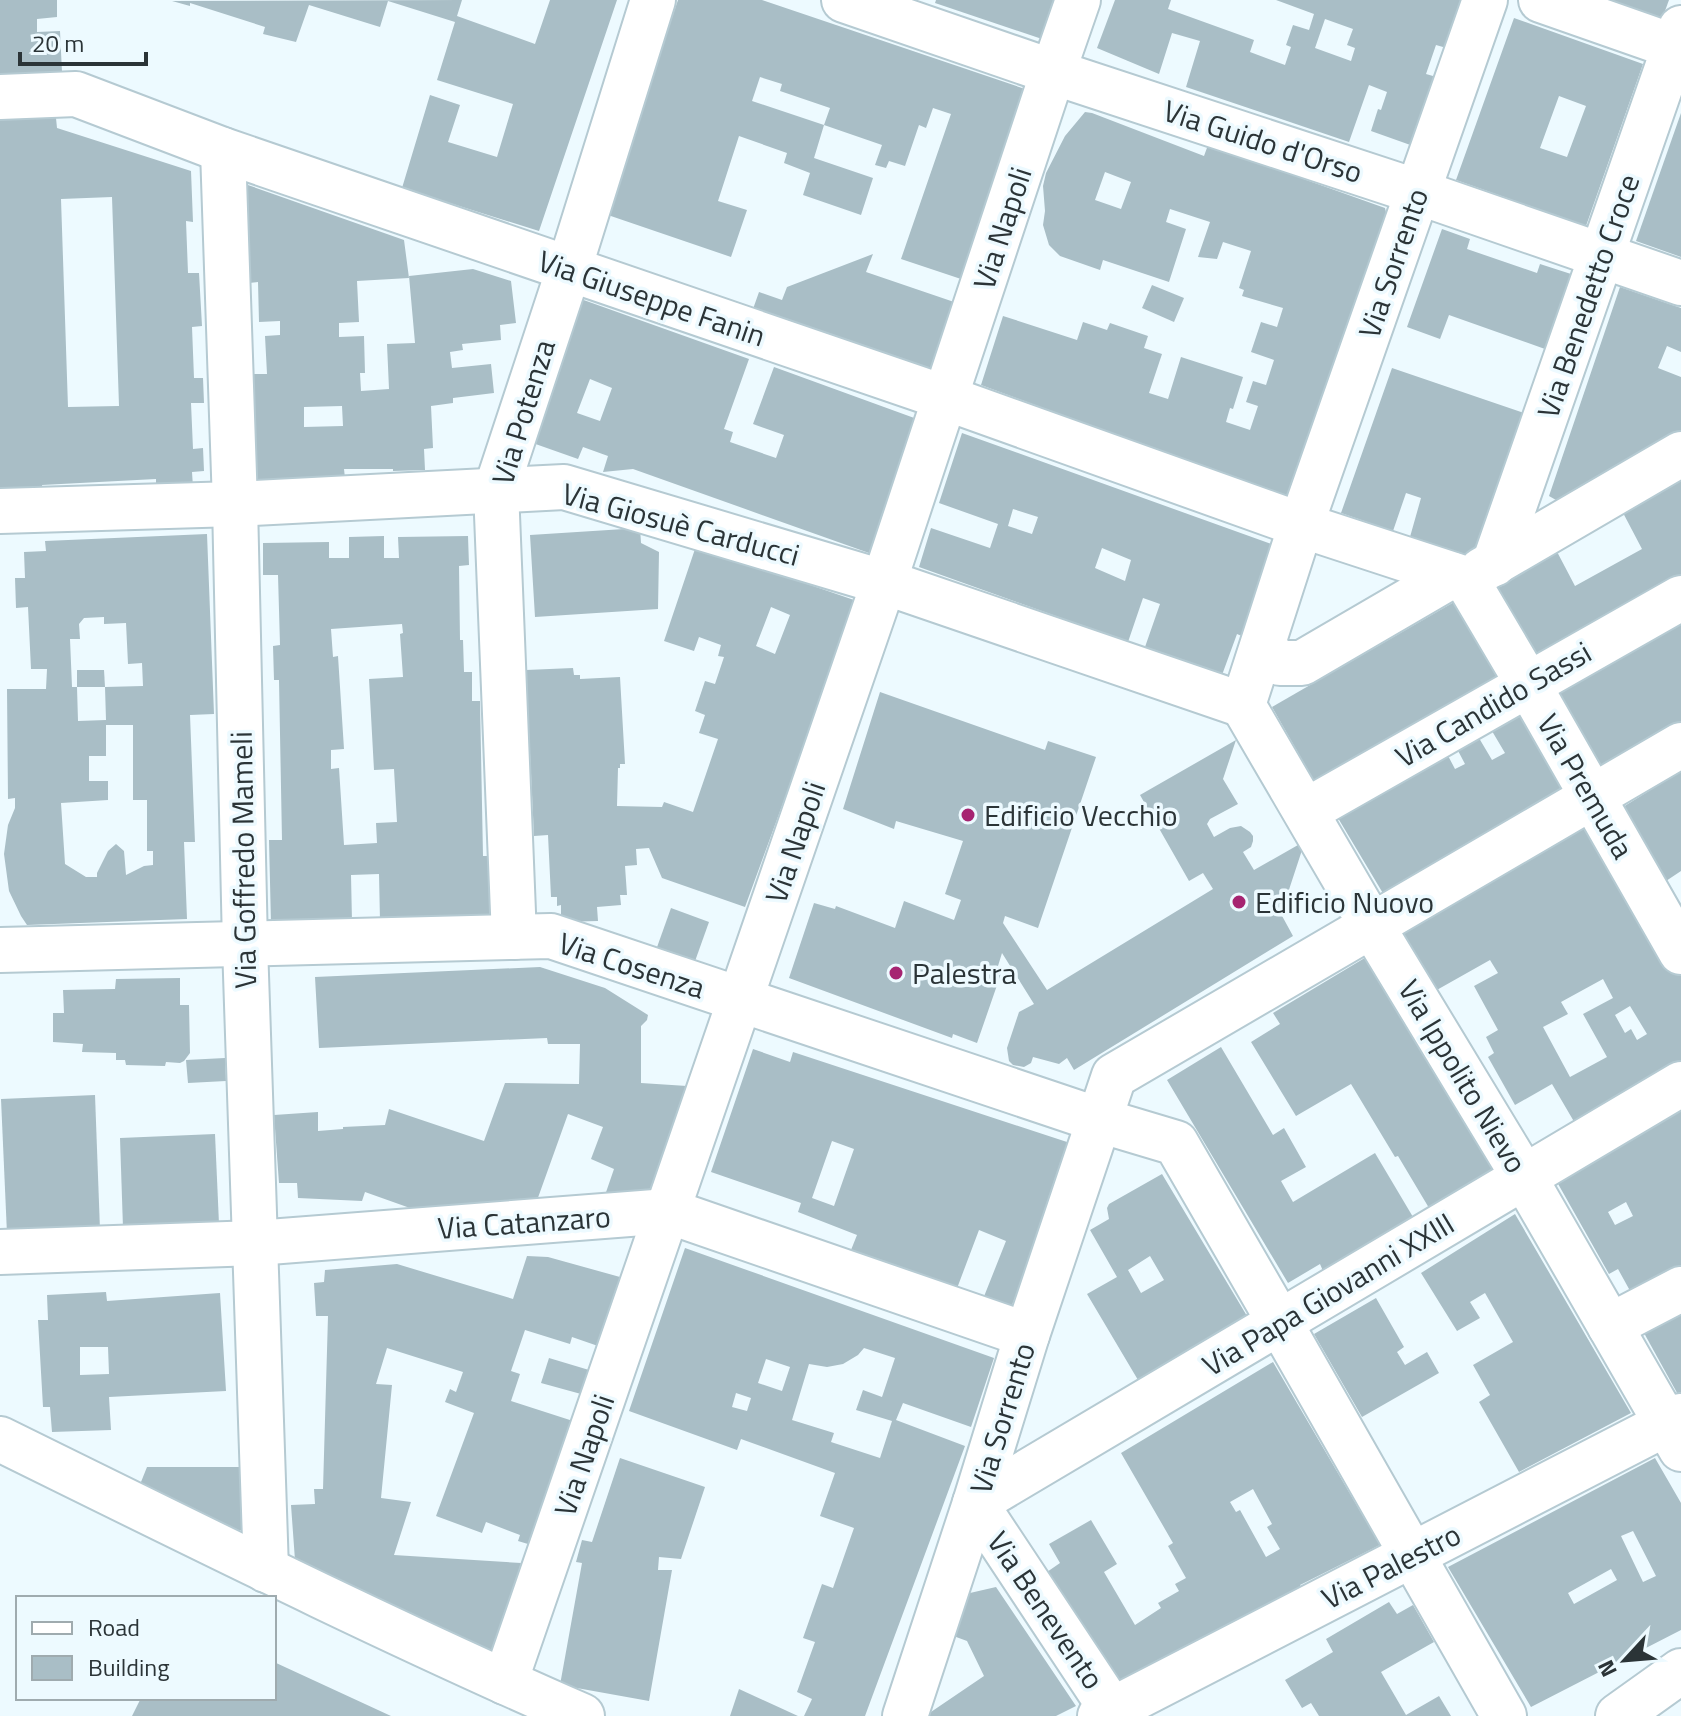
<svg xmlns="http://www.w3.org/2000/svg" width="1681" height="1716" font-family="'Titillium Web',sans-serif">
	<style>
		.building { fill: #a9bec6; fill-rule: evenodd }
		.lines { fill: none; stroke-linecap: round; stroke-linejoin: round }
		.minor-casing { stroke: #b5cad2; stroke-width: 48 }
		.minor { stroke: #fff; stroke-width: 44 }
		.poi-dot { fill: #a62471; stroke: #edfaff; stroke-width: 3 }
		.labels { text-anchor: middle; dominant-baseline: central; stroke-width: 7; stroke-linejoin: round; paint-order: stroke }
		.street-label { font-size: 30px; fill: #2b3437; stroke: #edfaff }
		.poi-label { font-size: 30px; fill: #2b3437; stroke: #edfaff; text-anchor: start }
	</style>
	<rect width="100%" height="100%" fill="#edfaff"/>
	<g class="building">
		<path d="M0 0H57V17L37 19V32L60 31 62 72 0 75Z"/>
		<path d="M462 0 457 16 535 44 550 0H617L539 231 402 188 430 95 460 105 448 142 497 157 513 104 437 80 455 22 388 1 380 27 309 5 296 42 263 34 265 27 190 3V6L172 1Z"/>
		<path d="M678 0H762L1028 90 964 280 901 259 951 114 933 108 926 128 919 125 905 166 889 161 886 168 875 165 882 145 824 125 830 108 780 91 782 84 760 77 752 101 824 125 814 158 873 178 861 215 803 195 810 173 784 163 787 153 739 136 718 201 747 210 731 257 605 214Z"/>
		<path d="M936 0H1062L1048 41 935 3Z"/>
		<path d="M1115 0H1171L1168 9 1254 40 1250 52 1285 65 1291 47 1286 45 1293 25 1309 30 1314 14 1276 0H1461L1466 2 1450 49 1436 45 1426 74 1440 78 1416 147 1371 131 1378 109 1381 110 1387 92 1369 85 1349 142 1186 87 1200 41 1172 33 1159 74 1097 48ZM1325 19 1353 29 1347 45 1355 48 1351 61 1315 48Z"/>
		<path d="M1609 0H1669L1662 19Z"/>
		<path d="M1514 18 1643 64 1586 226 1456 180ZM1559 96 1586 106 1567 157 1540 148Z"/>
		<path d="M1085 112 1092 113 1204 156 1208 145 1385 208 1388 221 1295 501 981 385 1003 316 1077 340 1083 322 1107 330 1110 323 1148 336 1144 348 1162 354 1149 393 1168 399 1181 357 1243 377 1233 409 1230 408 1226 422 1250 430 1258 406 1246 402 1253 381 1266 385 1274 360 1251 352 1261 322 1277 327 1283 308 1242 296 1244 290 1239 288 1251 251 1223 242 1217 259 1198 257 1210 222 1170 209 1166 222 1186 229 1169 282 1103 260 1100 270 1060 256 1049 245 1043 225 1045 211 1043 186 1046 173 1065 136ZM1105 172 1131 182 1121 209 1095 200Z"/>
		<path d="M1681 113V257L1636 241Z"/>
		<path d="M56 118 57 128 191 171 193 222 186 221 188 273H199L202 326 192 327 194 378H203L204 403H191L193 449 203 448 204 471 192 472 193 487 156 489V479L42 485 43 492 0 493V120ZM112 197 119 406 68 407 61 199Z"/>
		<path d="M245 184 404 240 409 278 357 281 359 322 339 323V337L364 336 365 373H360L361 391 389 389 387 344 415 343 409 276 473 269 511 281 516 323 500 325 501 340 462 344 463 350 450 352 452 368 491 364 494 393 453 398V403L431 406 433 448 424 449 425 470 393 471V469H344L345 478 255 482 251 374H267L265 336 280 335V321L259 322 258 282 249 283ZM342 406 343 426 304 427V407Z"/>
		<path d="M1442 229 1470 239 1467 249 1537 273 1540 264 1571 274 1545 349 1449 315 1440 339 1407 327Z"/>
		<path d="M873 254 866 272 957 303 933 371 753 309 759 292 782 300 787 287Z"/>
		<path d="M1152 285 1184 298 1174 322 1142 308Z"/>
		<path d="M1620 287 1681 308V352L1667 346 1658 368 1681 377V434L1563 504 1549 496Z"/>
		<path d="M578 298 749 359 724 429 733 432 730 442 776 458 784 435 753 424 774 367 917 419 869 553 633 469 603 472 608 456 583 447 578 459 527 441ZM590 379 612 388 600 421 577 413Z"/>
		<path d="M1392 368 1524 413 1474 558 1410 537 1421 498 1406 493 1393 531 1341 513Z"/>
		<path d="M962 433 1277 546 1244 637 1237 634 1222 675 1145 647 1160 604 1143 598 1128 642 919 567 931 528 990 548 998 524 939 503ZM1013 509 1038 517 1032 534 1008 526ZM1102 548 1131 560 1125 581 1095 568Z"/>
		<path d="M1681 475V585L1534 665 1490 583 1554 546 1575 586 1642 549 1621 509Z"/>
		<path d="M640 528 641 543 659 552 658 609 535 617 530 535Z"/>
		<path d="M207 534 214 714 190 715 195 842H184L187 919 27 925 21 916 9 891 4 854 8 825 15 808V798L8 799 7 689H46L47 669H31L28 607 16 608 15 578H25L24 552 46 551 45 541ZM104 617V624L126 623 128 664 142 663 143 686 105 687 106 720 78 721 77 687H72L70 639H80L79 624 84 618ZM106 725H133V800H147V851H153V865L144 866 126 875 124 851 116 844 108 851 97 873V877H86L65 864 61 803 108 800V781H89V756H106Z"/>
		<path d="M384 536V558H399L398 537 468 536 469 565 459 566 460 640H463L464 672H472V701H480L483 856H491L492 920 380 921 379 874 351 875 352 922 271 924 269 840H282L279 680H274L273 646 280 645 278 575H263V543L329 542V558H349V537ZM402 624 403 633 400 634 403 677 369 679 374 770 394 769 397 822 376 823 377 843 344 845 339 768 331 769V750L344 749 338 656 333 657 331 629Z"/>
		<path d="M696 546 857 601 745 907 662 878 649 848 636 849 637 865 625 866 627 895H620L621 905 597 907 598 921 561 922V905L557 906V897H551L548 835 534 836 526 670 573 668 574 675H580V679L620 677 625 764H620V768H618L617 806 662 807 664 802 693 812 718 739 699 733 705 715 695 711 705 681 715 684 724 657 718 656 721 645 699 637 694 651 664 641ZM771 607 790 615 775 654 756 646Z"/>
		<path d="M1461 598 1506 680 1317 786 1272 707Z"/>
		<path d="M1681 620V733L1607 777 1557 693Z"/>
		<path d="M77 670H104L105 687H77Z"/>
		<path d="M880 692 1045 750 1048 741 1096 757 1038 928 1005 916 1003 923 1047 990 1213 889 1203 873 1189 881 1140 795 1236 740 1223 779 1238 804 1210 819 1207 824 1214 837 1230 828 1241 826 1250 832 1253 836V841L1251 847 1243 852 1254 870 1305 841 1281 914 1293 936 1074 1070 1067 1058 1059 1064 1033 1057 1031 1063 1024 1067 1013 1065 1009 1061 1007 1048 1019 1012 1034 1004 1002 953 998 966 1003 968 977 1043 953 1034 952 1038 789 978 814 903 835 909 836 906 895 928 904 901 954 920 961 900 945 894 963 841 896 821 894 829 843 809Z"/>
		<path d="M1526 704 1576 790 1387 900 1335 813 1445 750 1455 769 1465 764 1455 745 1476 733 1492 760 1505 753 1489 726Z"/>
		<path d="M1681 771V871L1666 881 1623 807Z"/>
		<path d="M1594 820 1681 974V1066L1576 1125 1552 1084 1515 1105 1488 1057 1494 1053 1486 1037 1498 1030 1474 986 1498 973 1490 960 1435 991 1401 930ZM1603 979 1613 998 1583 1014 1607 1057 1570 1077 1543 1027 1568 1014 1561 1002ZM1630 1006 1647 1034 1637 1040 1631 1029 1625 1033 1615 1015Z"/>
		<path d="M671 908 709 922 694 964 656 950Z"/>
		<path d="M1368 956 1499 1172 1432 1213 1398 1156 1395 1157 1351 1084 1296 1116 1251 1042 1280 1024 1273 1013Z"/>
		<path d="M540 967 605 988 648 1015 647 1020 641 1026V1083L687 1086 651 1197 603 1201 614 1169 591 1159 603 1127 568 1114 535 1206 424 1213 365 1192 362 1201 298 1198 297 1183H279L274 1115 318 1112V1131L343 1129V1127L385 1125 389 1109 484 1141 505 1083 579 1084 580 1044H548L547 1038 319 1048 315 977Z"/>
		<path d="M180 978V1005H189L190 1053 184 1061 180 1063 166 1062 165 1066 126 1065 125 1060H116V1053L82 1052 83 1044 53 1042V1013H64L63 990 115 989 116 979Z"/>
		<path d="M1221 1047 1273 1135 1284 1128 1306 1167 1281 1181 1293 1202 1375 1153 1413 1217 1323 1271 1320 1264 1288 1283 1167 1080Z"/>
		<path d="M753 1049 790 1062 793 1052 1067 1142 1071 1145 1042 1231 1010 1310 983 1299 1006 1241 979 1230 956 1291 851 1250 857 1235 798 1212 801 1203 711 1172ZM832 1141 854 1149 834 1206 812 1198Z"/>
		<path d="M225 1058 226 1081 188 1083 186 1060Z"/>
		<path d="M95 1095 100 1230 7 1234 1 1099Z"/>
		<path d="M1681 1108V1273L1634 1298 1618 1269 1609 1274 1557 1182ZM1626 1202 1633 1216 1615 1225 1608 1212Z"/>
		<path d="M215 1134 219 1224 123 1228 120 1138Z"/>
		<path d="M1162 1174 1247 1316 1138 1380 1087 1294 1117 1277 1090 1230 1109 1219 1107 1208 1109 1204ZM1150 1256 1164 1280 1141 1293 1128 1270Z"/>
		<path d="M1515 1214 1631 1413 1519 1472 1479 1402 1490 1395 1473 1365 1513 1342 1485 1293 1470 1302 1480 1318 1457 1331 1421 1273Z"/>
		<path d="M685 1248 994 1358 971 1427 903 1403 896 1420 965 1446 865 1716H804L812 1699 797 1692 815 1642 803 1638 822 1584 833 1588 854 1528 820 1516 835 1473 741 1439 737 1450 629 1411ZM864 1348 895 1358 882 1397 863 1390 856 1410 892 1421 880 1458 831 1442 834 1433 792 1420 809 1364 827 1367 843 1364 858 1355ZM766 1359 790 1367 782 1391 758 1383ZM736 1393 751 1398 747 1411 732 1407Z"/>
		<path d="M527 1256 548 1257 620 1277 598 1346 572 1337 570 1344 525 1330 511 1371 520 1374 511 1401 573 1421 528 1544 518 1541 520 1535 486 1522 482 1533 436 1516 474 1413 445 1402 450 1389 456 1392 463 1372 387 1348 376 1384 392 1385 381 1498 411 1502 394 1555 521 1563 493 1652 295 1560 291 1505 315 1504 314 1489H323L328 1316H316L314 1283 324 1282 325 1270 397 1264 513 1299Z"/>
		<path d="M106 1292 107 1301 220 1293 226 1391 109 1397 111 1430 52 1432 50 1407H43L38 1320H48L47 1295ZM80 1347H108L109 1374 80 1375Z"/>
		<path d="M1376 1298 1404 1347 1397 1352 1405 1365 1427 1352 1439 1373 1362 1417 1314 1334Z"/>
		<path d="M1681 1313V1400L1644 1333Z"/>
		<path d="M549 1358 589 1370 581 1394 541 1383Z"/>
		<path d="M1273 1362 1380 1545 1300 1585 1305 1593 1210 1642 1207 1636 1119 1680 1047 1572 1060 1563 1049 1544 1091 1520 1117 1564 1104 1572 1135 1625 1161 1608 1158 1603 1179 1591 1175 1584 1186 1578 1168 1546 1173 1543 1121 1453ZM1253 1489 1272 1524 1267 1527 1280 1549 1266 1557 1240 1510 1236 1512 1230 1502Z"/>
		<path d="M620 1458 705 1487 681 1559 659 1557 658 1570H672L649 1701 560 1685 582 1563 576 1562 582 1540 592 1542Z"/>
		<path d="M1655 1458 1681 1503V1630L1531 1707 1448 1567ZM1633 1531 1656 1576 1643 1582 1621 1536ZM1611 1569 1617 1580 1574 1604 1568 1593Z"/>
		<path d="M147 1467H239L243 1526 241 1530 234 1533 139 1487Z"/>
		<path d="M996 1587 1076 1706 1056 1716H925L984 1676 967 1641 948 1634 954 1616 961 1619 970 1593Z"/>
		<path d="M1389 1602 1397 1614 1413 1605 1434 1642 1381 1672 1406 1715 1439 1696 1451 1716H1319L1311 1703 1302 1708 1285 1680 1333 1652 1326 1639Z"/>
		<path d="M274 1662 391 1716H132L141 1698H274Z"/>
		<path d="M739 1689 798 1716H730Z"/>
	</g>
	<g class="lines">
		<g class="minor-casing">
			<g id="minor">
				<path d="M844 0 1053 72 1418 192 1681 283"/>
				<path d="M1541 0 1681 49"/>
				<path d="M0 97 76 94 223 150 946 398 1301 525 1466 579"/>
				<path d="M223 150 235 504 245 945 266 1570"/>
				<path d="M0 511 235 504 564 487 899 587 1243 705"/>
				<path d="M1494 564 1681 28"/>
				<path d="M1482 570 1681 454"/>
				<path d="M1466 579 1528 684 1681 952"/>
				<path d="M1262 648 1280 663H1302L1453 575"/>
				<path d="M1243 705 1372 926 1524 1177 1681 1449"/>
				<path d="M1243 705 1301 525 1485 0"/>
				<path d="M1306 811 1681 598"/>
				<path d="M514 937 496 490 569 269 653 0"/>
				<path d="M0 950 551 936 1099 1120 1176 1143 1280 1323 1504 1716"/>
				<path d="M0 1252 256 1243 668 1211 1027 1335"/>
				<path d="M1610 1326 1681 1289"/>
				<path d="M0 1439C193 1534 385 1630 582 1716"/>
				<path d="M505 1682 884 582 1053 72 1078 0"/>
				<path d="M905 1716 975 1503 1027 1335 1114 1076 1681 745"/>
				<path d="M1100 1716 1681 1416"/>
				<path d="M1116 1716 975 1503 1681 1084"/>
				<path d="M1618 1716 1681 1671"/>
			</g>
		</g>
		<use href="#minor" class="minor"/>
	</g>
	<g class="poi-dot">
		<circle cx="968" cy="815" r="8"/>
		<circle cx="1239" cy="902" r="8"/>
		<circle cx="896" cy="973" r="8"/>
	</g>
	<g class="labels">
		<g class="street-label">
			<text transform="translate(1263 141) rotate(18)">Via Guido d'Orso</text>
			<text transform="translate(1002 228) rotate(-72)">Via Napoli</text>
			<text transform="translate(1393 263) rotate(-71)">Via Sorrento</text>
			<text transform="translate(1588 296) rotate(-71)">Via Benedetto Croce</text>
			<text transform="translate(652 298) rotate(19)">Via Giuseppe Fanin</text>
			<text transform="translate(523 412) rotate(-73)">Via Potenza</text>
			<text transform="translate(681 524) rotate(15)">Via Giosuè Carducci</text>
			<text transform="translate(1493 704) rotate(-30)">Via Candido Sassi</text>
			<text transform="translate(1586 786) rotate(60)">Via Premuda</text>
			<text transform="translate(795 842) rotate(-71)">Via Napoli</text>
			<text transform="translate(243 860) rotate(-91)">Via Goffredo Mameli</text>
			<text transform="translate(632 965) rotate(18)">Via Cosenza</text>
			<text transform="translate(1463 1076) rotate(59)">Via Ippolito Nievo</text>
			<text transform="translate(524 1222) rotate(-4)">Via Catanzaro</text>
			<text transform="translate(1328 1294) rotate(-31)">Via Papa Giovanni XXIII</text>
			<text transform="translate(1002 1418) rotate(-73)">Via Sorrento</text>
			<text transform="translate(584 1455) rotate(-71)">Via Napoli</text>
			<text transform="translate(1391 1566) rotate(-27)">Via Palestro</text>
			<text transform="translate(1046 1610) rotate(56)">Via Benevento</text>
		</g>
		<g class="poi-label">
			<text x="984" y="815">Edificio Vecchio</text>
			<text x="1255" y="902">Edificio Nuovo</text>
			<text x="912" y="973">Palestra</text>
		</g>
	</g>
	<rect x="16" y="1596" width="260" height="104" fill="#edfaff" stroke="#9fabaf" stroke-width="2"/>
	<rect x="32" y="1622" width="40" height="12" fill="#ffffff" stroke="#9fabaf" stroke-width="2"/>
	<text x="88" y="1636" font-size="24" fill="#2b3437">Road</text>
	<rect x="32" y="1656" width="40" height="24" fill="#a9bec6" stroke="#9fabaf" stroke-width="2"/>
	<text x="88" y="1676" font-size="24" fill="#2b3437">Building</text>
	<g transform="translate(1625 1660) rotate(244)" stroke="#edfaff" stroke-width="6" paint-order="stroke">
	<path d="M0-6L14 30L0 20L-14 30Z" fill="#2b3437"/>
	<text y="-12" font-size="22" font-weight="bold" text-anchor="middle" fill="#2b3437">N</text>
	</g>
	<path d="M20 52v12h126v-12" fill="none" stroke="#2b3437" stroke-width="4"/>
	<text x="32" y="52" font-size="24" fill="#2b3437" stroke="#edfaff" stroke-width="6" paint-order="stroke">20 m</text>
</svg>
